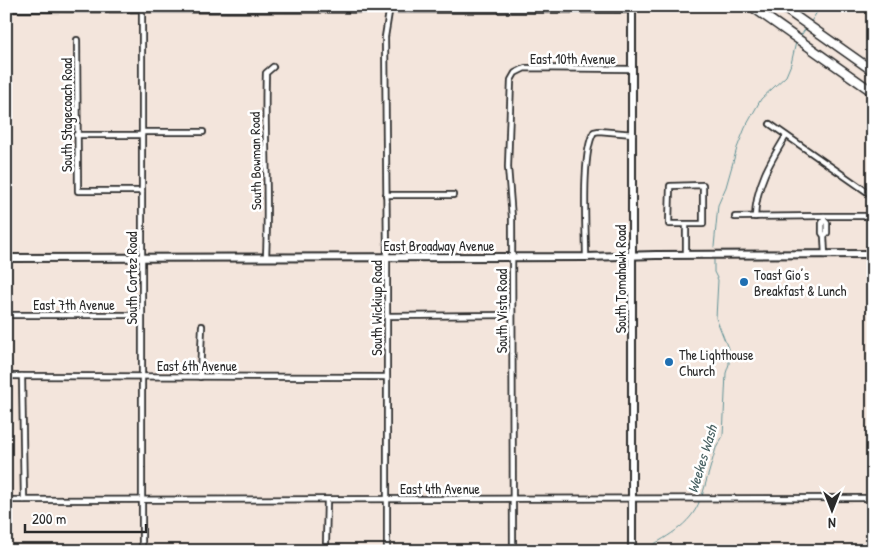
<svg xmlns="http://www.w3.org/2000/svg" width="879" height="557" font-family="'Patrick Hand',sans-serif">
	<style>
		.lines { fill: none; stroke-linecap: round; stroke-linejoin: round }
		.stream { stroke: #619296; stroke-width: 1 }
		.street-casing { stroke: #2b2b2b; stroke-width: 8 }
		.secondary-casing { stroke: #2b2b2b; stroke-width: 10 }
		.primary-casing { stroke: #2b2b2b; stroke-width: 11 }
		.street { stroke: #fff; stroke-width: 4.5 }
		.secondary { stroke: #fff; stroke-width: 6 }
		.primary { stroke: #fff; stroke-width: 8 }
		.poi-dot { fill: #1f6fb2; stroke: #fff; stroke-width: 2 }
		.labels { text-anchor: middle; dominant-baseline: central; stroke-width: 5; stroke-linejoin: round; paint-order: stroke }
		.street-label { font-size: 14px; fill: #2b2b2b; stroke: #fff }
		.poi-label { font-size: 14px; fill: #2b2b2b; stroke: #fff; text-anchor: start }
		.water-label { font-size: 15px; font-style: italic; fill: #465f60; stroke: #fff }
	</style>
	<rect width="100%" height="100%" fill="#f3e5dc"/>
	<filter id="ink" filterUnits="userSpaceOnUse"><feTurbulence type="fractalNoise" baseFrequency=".02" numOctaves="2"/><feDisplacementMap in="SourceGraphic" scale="10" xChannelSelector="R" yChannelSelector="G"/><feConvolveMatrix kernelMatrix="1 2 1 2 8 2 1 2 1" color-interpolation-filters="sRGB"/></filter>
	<g filter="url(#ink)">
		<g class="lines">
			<g class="stream">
				<path d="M810 23 821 6"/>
				<path d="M800 37 806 28"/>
				<path d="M714 247 718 205 726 187 737 148 745 128 761 99 786 76 791 64 796 42"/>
				<path d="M702 496 716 448 723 436 726 373 729 364V351L716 318 718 280 714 272V260"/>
				<path d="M642 551C664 538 691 526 700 500"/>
			</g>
			<g class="street-casing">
				<g id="street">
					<path d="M6 9 632 10"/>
					<path d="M77 40 78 191H142"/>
					<path d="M770 124 873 196"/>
					<path d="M142 132H203"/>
					<path d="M76 135H142"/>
					<path d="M703 185V224H669L670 186Z"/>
					<path d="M386 195H453"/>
					<path d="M735 217 824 216"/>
					<path d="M755 217C756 185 770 162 786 136"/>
					<path d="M824 218V216H873"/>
					<path d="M824 236 827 233V223L824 220 822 223V233L824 236 825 255"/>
					<path d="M686 255V225"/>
					<path d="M266 257C269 195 264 134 266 73L273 67"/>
					<path d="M586 257C586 230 581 152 594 132L599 131 633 134"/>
					<path d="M6 315H142"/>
					<path d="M387 316 512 315"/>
					<path d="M6 376 387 377"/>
					<path d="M22 376 24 500"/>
					<path d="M200 377 202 326"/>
					<path d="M6 500 873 498"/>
					<path d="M326 544 327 500"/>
					<path d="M142 551V6"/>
					<path d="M387 551V257L385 37 390 6"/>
					<path d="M513 551 512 218 508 167 511 80 515 73 525 68 632 69"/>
				</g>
			</g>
			<g class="secondary-casing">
				<g id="secondary">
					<path d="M632 6V551"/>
					<path d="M6 258 586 257 656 255 873 254"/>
				</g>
			</g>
			<g class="primary-casing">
				<g id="primary">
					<path d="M751 6 873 92"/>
					<path d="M781 6 873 71"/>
				</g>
			</g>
			<use href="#street" class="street"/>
			<use href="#secondary" class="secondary"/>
			<use href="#primary" class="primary"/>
		</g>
	</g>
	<g class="poi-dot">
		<circle cx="744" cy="282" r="5"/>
		<circle cx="669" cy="362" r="5"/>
	</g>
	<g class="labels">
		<g class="street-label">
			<text x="573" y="58">East 10th Avenue</text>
			<text transform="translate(66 115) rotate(-90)">South Stagecoach Road</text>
			<text transform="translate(255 161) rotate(-91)">South Bowman Road</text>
			<text x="439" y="245">East Broadway Avenue</text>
			<text transform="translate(131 278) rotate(-90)">South Cortez Road</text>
			<text transform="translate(620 279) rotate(-90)">South Tomahawk Road</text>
			<text x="74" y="304">East 7th Avenue</text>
			<text transform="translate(376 308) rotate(-90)">South Wickiup Road</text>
			<text transform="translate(501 311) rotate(-90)">South Vista Road</text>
			<text x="197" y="365">East 6th Avenue</text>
			<text x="440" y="488">East 4th Avenue</text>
		</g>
		<g class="poi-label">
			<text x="754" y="274">Toast Gio’s<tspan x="754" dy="16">Breakfast &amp; Lunch</tspan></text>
			<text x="679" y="354">The Lighthouse<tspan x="679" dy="16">Church</tspan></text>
		</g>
		<g class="water-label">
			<text transform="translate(702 459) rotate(-73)">Weekes Wash</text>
		</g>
	</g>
	<rect width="879" height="557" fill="none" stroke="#fff" stroke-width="25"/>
	<rect x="12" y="12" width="854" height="532" fill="none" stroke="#2b2b2b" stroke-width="2" filter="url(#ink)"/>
	<g transform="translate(832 510) rotate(180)" stroke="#ffffff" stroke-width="4" paint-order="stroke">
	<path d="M0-4L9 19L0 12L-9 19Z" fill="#2b2b2b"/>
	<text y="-8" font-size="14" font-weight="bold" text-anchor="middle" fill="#2b2b2b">N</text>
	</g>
	<path d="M25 524v8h121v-8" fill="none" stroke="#2b2b2b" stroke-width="2.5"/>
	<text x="32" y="524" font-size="15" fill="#2b2b2b" stroke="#ffffff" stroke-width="4" paint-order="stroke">200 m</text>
</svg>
